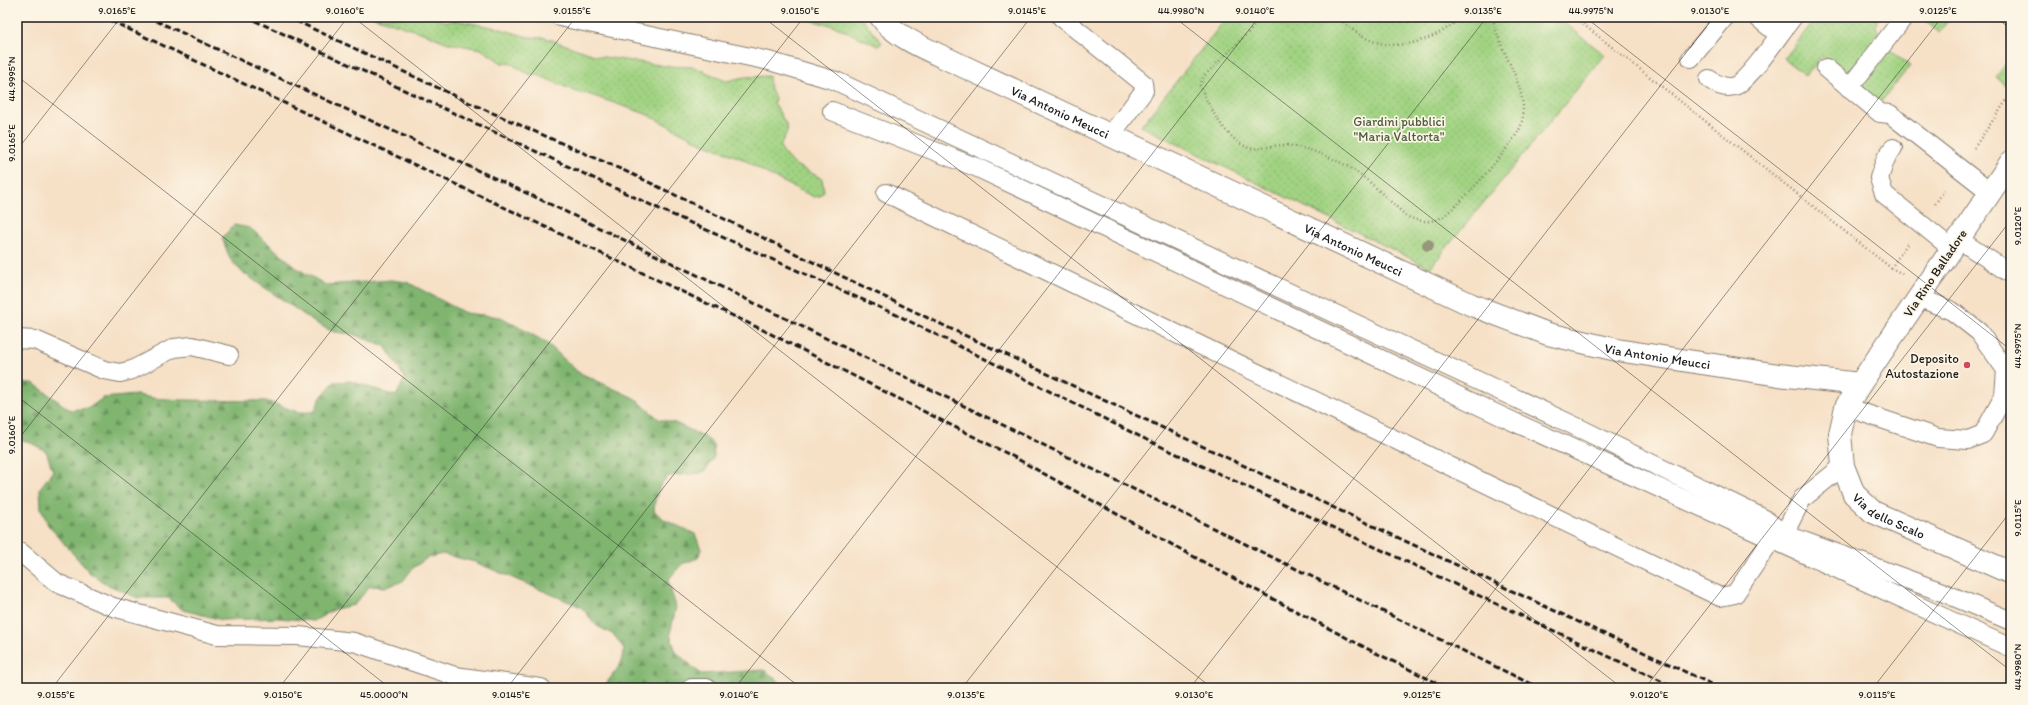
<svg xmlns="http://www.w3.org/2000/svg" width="2028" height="705" font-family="Itim,sans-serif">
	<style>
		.green { fill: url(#green-dots); stroke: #5e784f }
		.forest { fill: url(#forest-firs); stroke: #4e6846 }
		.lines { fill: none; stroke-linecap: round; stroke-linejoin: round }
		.lane-casing { stroke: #897e71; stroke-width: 20 }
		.street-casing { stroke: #897e71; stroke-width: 24 }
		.path { stroke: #897e71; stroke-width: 2.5; stroke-dasharray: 1 3; stroke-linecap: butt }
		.lane { stroke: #fff; stroke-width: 18 }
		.street { stroke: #fff; stroke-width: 22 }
		.rail { stroke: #1c1c1c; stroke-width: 3; stroke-dasharray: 6 3; stroke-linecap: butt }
		.tree { fill: #98977c }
		.ticks { fill: none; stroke: #1c1c1c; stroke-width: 1; stroke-opacity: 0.45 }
		.poi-dot { fill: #d1495b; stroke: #fcf5e5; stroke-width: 1.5 }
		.labels { text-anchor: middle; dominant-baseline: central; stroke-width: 3.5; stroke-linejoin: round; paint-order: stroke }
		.street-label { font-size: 13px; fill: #1c1c1c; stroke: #fcf5e5 }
		.park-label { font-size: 13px; fill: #4b5c40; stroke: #fcf5e5 }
		.poi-label { font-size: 13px; fill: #1c1c1c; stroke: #fcf5e5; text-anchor: end }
		.neatline { fill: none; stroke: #1c1c1c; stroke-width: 1.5 }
		.ticks-label { font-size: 10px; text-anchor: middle; fill: #1c1c1c }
	</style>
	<defs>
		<pattern id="green-dots" width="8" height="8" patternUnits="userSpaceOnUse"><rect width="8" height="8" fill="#a1d382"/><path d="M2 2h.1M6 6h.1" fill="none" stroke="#8ab570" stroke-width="1.8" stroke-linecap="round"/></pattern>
		<pattern id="forest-firs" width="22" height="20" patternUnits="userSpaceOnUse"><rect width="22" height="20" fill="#80b570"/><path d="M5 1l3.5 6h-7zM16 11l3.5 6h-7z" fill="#68925b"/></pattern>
	</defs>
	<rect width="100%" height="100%" fill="#fcf5e5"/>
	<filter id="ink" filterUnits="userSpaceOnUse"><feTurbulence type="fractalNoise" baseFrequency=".025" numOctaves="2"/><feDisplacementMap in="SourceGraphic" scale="8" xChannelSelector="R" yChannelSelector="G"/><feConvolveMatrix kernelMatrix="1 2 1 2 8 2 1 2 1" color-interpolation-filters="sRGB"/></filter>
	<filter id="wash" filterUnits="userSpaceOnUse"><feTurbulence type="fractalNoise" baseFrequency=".012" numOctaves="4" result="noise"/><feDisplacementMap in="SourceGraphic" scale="16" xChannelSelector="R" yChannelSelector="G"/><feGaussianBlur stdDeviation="0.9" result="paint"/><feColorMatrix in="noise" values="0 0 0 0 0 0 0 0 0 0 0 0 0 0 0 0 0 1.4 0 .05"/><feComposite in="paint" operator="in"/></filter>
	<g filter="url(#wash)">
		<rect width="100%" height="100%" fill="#f6e0c6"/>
		<g class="green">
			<path d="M374 17H432L448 22 454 20 497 28 528 37 546 38 597 56 666 66 694 67 726 81 745 77 769 76 770 87 775 98 774 103 786 124 788 130 780 146C789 167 805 168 822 179L824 191 820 196 814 197 769 175 743 159 702 143 646 114 585 93H579L538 75 528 74 512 64 502 63 481 49 448 43 426 34Z"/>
			<path d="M797 17H861L882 43 878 46 834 26Z"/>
			<path d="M1227 17H1557L1605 55 1430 268 1141 126Z"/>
			<path d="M1817 17H1878L1876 26 1879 35 1852 69C1840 74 1831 63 1822 56L1806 76 1784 59Z"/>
			<path d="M1922 17H1951L1939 32Z"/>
			<path d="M1892 51 1910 66 1880 103 1864 90 1862 84 1884 52Z"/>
			<path d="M2011 57V80L2006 86 1996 77Z"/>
		</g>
		<path class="forest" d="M234 225 250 228 298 269 326 285 391 280 407 282 465 313 501 317 547 343 578 372 634 398 659 419 675 423 705 437 713 444 714 457 705 471 701 473 669 476C658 484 655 498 654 511L665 520 695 534 701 549 698 558 682 564 668 580 676 607 670 634 676 652 701 674 764 670 779 681 782 688H603L620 665 624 649 614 635 597 626 581 607 475 562 442 554 427 558 413 568 403 581 387 587 370 586 354 605 335 609 314 621 278 618 222 620 183 610 168 598H138L106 584 90 573 48 525 41 508 40 488 53 471 46 451 29 442 17 439V383H33L70 410 89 408 103 398 137 395 152 398 183 400 266 401 298 412H314L321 397 334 382 351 381 396 396 405 378 385 346 352 334 334 332 319 325 242 272 230 259 222 238Z"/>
	</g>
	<g filter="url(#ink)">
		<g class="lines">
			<g class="lane-casing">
				<g id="lane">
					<path d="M560 17 769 61 836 81 1575 426 1763 518 1784 534 1942 592 2011 621"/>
					<path d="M1061 17 1143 83 1144 91 1110 136"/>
					<path d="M1757 17 1779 35"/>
					<path d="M1691 58 1725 17"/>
					<path d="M1826 68 1880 113 1890 114 1990 192"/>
					<path d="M1709 79C1717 85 1727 90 1737 85 1752 76 1780 33 1793 17"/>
					<path d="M1849 88 1904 17"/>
					<path d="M832 111 978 168 1501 416 2011 648"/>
					<path d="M1893 148 1886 158 1879 178 1884 194 1951 248"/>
					<path d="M886 193 1720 597 1735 594 1772 539 1784 534 1802 499 1843 466"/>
					<path d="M1958 239 2011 274"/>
					<path d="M17 339 35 340 104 370 120 373 132 370 174 348 192 346 229 355"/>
					<path d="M1846 407 1938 438 1968 440 1983 434 2004 396 2006 370 1979 332 1952 311 1918 297"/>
					<path d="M17 552 19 551 57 583 113 607 217 635 298 636 354 642 455 676 541 688"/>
					<path d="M691 688H707"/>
				</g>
			</g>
			<g class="street-casing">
				<g id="street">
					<path id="s1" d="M881 17C894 37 933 52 954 62L1472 305 1548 334 1617 350 1779 375 1860 384"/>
					<path id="s2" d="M2011 162 1860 384 1846 407 1840 434 1843 466 1854 494 1873 512 2011 573"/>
				</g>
			</g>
			<g class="path">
				<path d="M1261 17 1253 28 1204 76 1200 85C1207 104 1228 143 1250 148 1261 150 1273 145 1284 145 1302 146 1323 154 1339 162 1367 175 1385 198 1408 217 1418 221 1428 223 1438 219 1455 213 1510 147 1519 130 1522 124 1523 118 1523 112 1524 80 1497 47 1493 17"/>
				<path d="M1337 17C1348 26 1360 37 1373 41 1401 52 1441 38 1460 17"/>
				<path d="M1574 17 1891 268 1903 274"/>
				<path d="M1974 148 2011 94"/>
				<path d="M1935 204 1946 188"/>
				<path d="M1891 268 1907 244"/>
			</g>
			<use href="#lane" class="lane"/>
			<use href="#street" class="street"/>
			<g class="rail">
				<path d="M103 17 765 331 1012 456 1218 570 1366 648 1447 688"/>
				<path d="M148 17 535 197 699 276 1539 688"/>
				<path d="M247 17 664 211 899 316 1147 440 1676 688"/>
				<path d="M288 17 470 103 634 175 932 320 1720 688"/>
			</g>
		</g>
		<circle class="tree" cx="1428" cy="245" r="6"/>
	</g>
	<path class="ticks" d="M353 17 1212 688M763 17 1622 688M1174 17 2011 671M1585 17 2011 350M1995 17 2011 29M17 76 801 688M17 150 121 17M17 396 390 688M17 441 348 17M52 688 576 17M279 688 804 17M507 688 1031 17M735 688 1259 17M962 688 1487 17M1190 688 1714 17M1418 688 1942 17M1645 688 2011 220M1873 688 2011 511"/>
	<circle class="poi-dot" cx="1967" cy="365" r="4"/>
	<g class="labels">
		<g class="street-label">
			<text stroke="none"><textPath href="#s1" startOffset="204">Via Antonio Meucci</textPath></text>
			<text stroke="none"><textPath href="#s1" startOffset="528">Via Antonio Meucci</textPath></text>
			<text transform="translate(1935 273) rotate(-56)">Via Rino Balladore</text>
			<text stroke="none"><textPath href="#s1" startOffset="852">Via Antonio Meucci</textPath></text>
			<text stroke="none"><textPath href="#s2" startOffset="427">Via dello Scalo</textPath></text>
		</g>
		<g class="park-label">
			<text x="1399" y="121">Giardini pubblici<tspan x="1399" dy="15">"Maria Valtorta"</tspan></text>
		</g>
		<g class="poi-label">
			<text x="1959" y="358">Deposito<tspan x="1959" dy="15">Autostazione</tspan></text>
		</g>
	</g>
	<rect width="2028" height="705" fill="none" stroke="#fcf5e5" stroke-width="44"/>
	<rect x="22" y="22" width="1984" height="661" class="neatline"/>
	<g class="ticks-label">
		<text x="117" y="14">9.0165°E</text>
		<text x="345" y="14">9.0160°E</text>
		<text x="572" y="14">9.0155°E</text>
		<text x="800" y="14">9.0150°E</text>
		<text x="1027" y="14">9.0145°E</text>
		<text x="1181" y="14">44.9980°N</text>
		<text x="1255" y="14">9.0140°E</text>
		<text x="1483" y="14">9.0135°E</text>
		<text x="1591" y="14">44.9975°N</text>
		<text x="1710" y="14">9.0130°E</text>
		<text x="1938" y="14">9.0125°E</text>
		<text transform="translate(11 79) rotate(-90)" y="4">44.9995°N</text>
		<text transform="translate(11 143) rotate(-90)" y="4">9.0165°E</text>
		<text transform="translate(2017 226) rotate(-90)" y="4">9.0120°E</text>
		<text transform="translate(2017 346) rotate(-90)" y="4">44.9975°N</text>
		<text transform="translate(11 435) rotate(-90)" y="4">9.0160°E</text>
		<text transform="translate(2017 518) rotate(-90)" y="4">9.0115°E</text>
		<text transform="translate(2017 667) rotate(-90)" y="4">44.9980°N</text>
		<text x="56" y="698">9.0155°E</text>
		<text x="283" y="698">9.0150°E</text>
		<text x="384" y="698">45.0000°N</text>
		<text x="511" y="698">9.0145°E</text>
		<text x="739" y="698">9.0140°E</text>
		<text x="966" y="698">9.0135°E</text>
		<text x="1194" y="698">9.0130°E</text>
		<text x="1422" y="698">9.0125°E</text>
		<text x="1649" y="698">9.0120°E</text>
		<text x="1877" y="698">9.0115°E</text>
	</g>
</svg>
